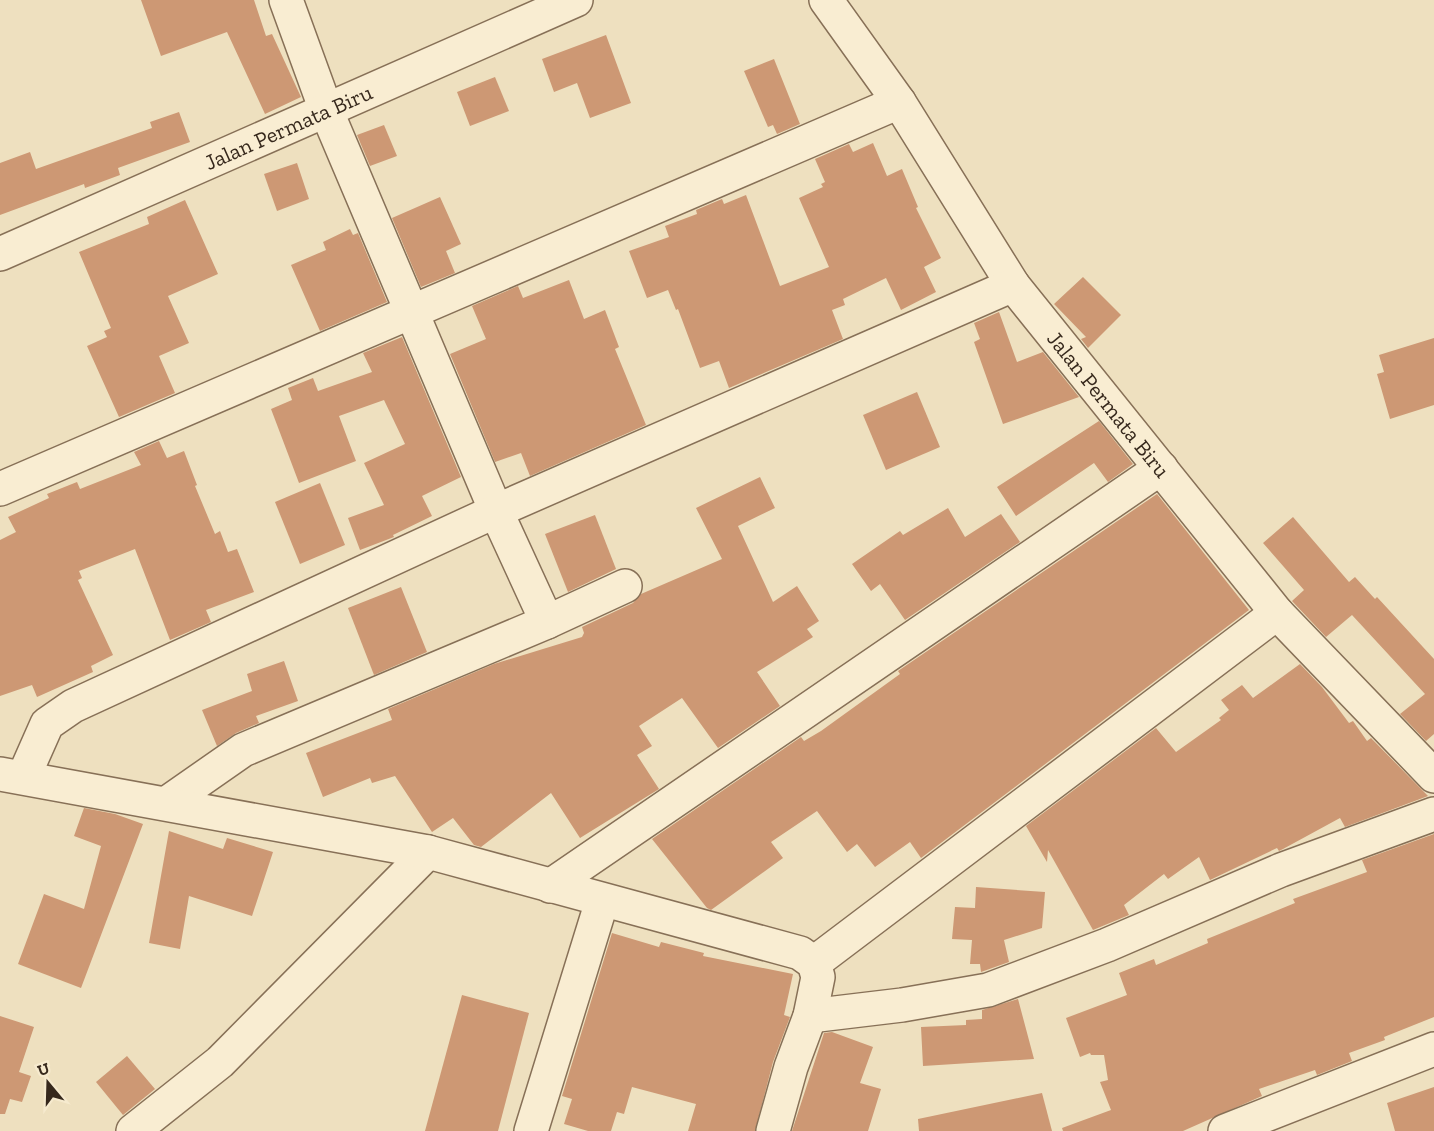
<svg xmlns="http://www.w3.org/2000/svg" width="1434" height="1131" font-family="'Zilla Slab',serif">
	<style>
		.building { fill: #cd9874 }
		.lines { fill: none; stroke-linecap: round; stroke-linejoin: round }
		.minor-casing { stroke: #877057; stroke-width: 36 }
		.tertiary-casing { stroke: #877057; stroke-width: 36 }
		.minor { stroke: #f9edd2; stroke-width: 33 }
		.tertiary { stroke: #f9edd2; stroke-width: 33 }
		.labels { text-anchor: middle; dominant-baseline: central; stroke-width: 4.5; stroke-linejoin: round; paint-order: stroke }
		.street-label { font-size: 22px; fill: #36281c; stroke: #f6eace }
	</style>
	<rect width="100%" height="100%" fill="#eee0bf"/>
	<g class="building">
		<path d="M141 0H254L266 36 272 34 301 97 265 114 227 32 161 56Z"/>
		<path d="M606 35 631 103 590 118 577 83 554 92 542 59Z"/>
		<path d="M774 59 800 124 777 134 773 125 768 127 744 71Z"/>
		<path d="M495 77 509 111 470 126 457 92Z"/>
		<path d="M179 112 190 142 118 168 120 175 85 188 84 184 0 215V163L30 152 36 169 152 128 150 122Z"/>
		<path d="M384 125 397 156 370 166 357 135Z"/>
		<path d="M873 143 887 176 902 169 918 207 916 208 941 258 924 267 936 292 901 310 886 278 843 299 845 305 832 310 843 339 729 388 719 361 700 368 678 309 676 310 668 290 647 298 629 251 669 237 665 226 697 214 696 210 722 199 724 204 746 195 780 286 829 267 799 198 823 187 821 184 825 182 815 159 849 144 853 152Z"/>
		<path d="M297 163 309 199 277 211 264 174Z"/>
		<path d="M440 197 461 244 446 251 455 273 421 287 392 218Z"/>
		<path d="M185 200 218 274 168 296 189 343 159 356 175 393 119 417 87 346 107 337 104 331 111 328 79 252 149 224 147 217Z"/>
		<path d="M350 229 353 235 358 233 387 302 320 331 291 265 326 250 323 242Z"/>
		<path d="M1083 277 1121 315 1088 348 1081 339 1086 337 1054 304Z"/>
		<path d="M569 280 584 319 605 310 619 347 615 349 646 425 530 476 521 453 495 462 450 354 486 339 472 306 518 286 523 298Z"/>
		<path d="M999 312 1017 362 1043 352 1079 397 1003 424 974 342 980 339 974 323Z"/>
		<path d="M402 337 461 477 422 496 432 516 393 535 394 537 360 550 348 518 384 505 364 463 405 444 384 400 339 416 356 461 299 483 271 409 292 400 288 388 313 378 318 391 372 372 363 353Z"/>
		<path d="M1434 338V405L1390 419 1377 374 1384 372 1379 355Z"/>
		<path d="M917 392 940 447 886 470 863 415Z"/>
		<path d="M1099 421 1133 464 1108 482 1094 463 1016 516 997 487Z"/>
		<path d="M159 441 167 458 184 451 197 485 195 486 215 534 220 531 228 552 237 549 254 592 206 610 211 622 170 640 135 549 79 571 82 578 78 580 113 655 91 666 93 672 37 697 32 685 0 696V540L16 532 8 517 49 498 47 494 77 482 80 489 141 465 134 452Z"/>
		<path d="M760 477 775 508 738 526 773 602 797 586 819 621 807 629 813 637 757 672 780 706 718 748 682 698 639 726 652 746 637 755 659 789 580 838 551 793 481 847 474 845 453 818 432 832 395 776 372 783 370 778 323 797 306 753 392 720 388 709 494 664 582 637 584 633 582 627 633 603 641 594 722 559 696 508Z"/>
		<path d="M320 483 345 545 300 564 275 502Z"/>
		<path d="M1157 494 1249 610 921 858 910 842 875 867 857 844 847 852 817 811 771 842 783 858 711 910 707 908 652 839 801 737 804 741 821 731 900 674 898 671Z"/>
		<path d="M948 508 965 537 1001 514 1020 542 905 620 880 584 871 591 852 564 900 531 903 535Z"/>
		<path d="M595 515 616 569 568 592 545 534Z"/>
		<path d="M1293 517 1349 582 1355 577 1375 599 1377 597 1434 659V734L1426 741 1400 714 1425 694 1352 615 1326 637 1292 601 1304 590 1263 543Z"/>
		<path d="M401 587 427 652 374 675 348 608Z"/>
		<path d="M284 661 298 701 256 716 259 723 236 733 217 746 202 710 252 691 247 674Z"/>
		<path d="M1300 664 1322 687 1349 723 1353 721 1367 741 1371 738 1428 796 1345 827 1340 818 1283 849 1279 851 1277 848 1210 880 1199 857 1168 879 1164 874 1124 905 1129 915 1093 930 1048 850 1047 862 1026 826 1156 728 1176 752 1221 720 1219 718 1229 710 1221 700 1242 685 1253 698Z"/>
		<path d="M84 808 115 814 143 824 81 988 18 964 44 894 84 909 101 846 74 836Z"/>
		<path d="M169 831 223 849 227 838 273 852 252 916 189 896 180 949 149 943Z"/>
		<path d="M1434 834V1017L1384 1037 1385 1040 1349 1053 1352 1061 1317 1075 1315 1070 1259 1089 1262 1096 1183 1131H1063L1062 1128 1111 1110 1100 1082 1108 1080 1104 1055H1091L1090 1053 1080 1057 1066 1018 1127 995 1119 973 1154 959 1156 965 1208 943 1207 939 1295 903 1293 899 1367 872 1362 860Z"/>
		<path d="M976 887 1045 892 1042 928 1004 940 1009 962 981 972 980 964H970L972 940 952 939 955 907 975 908Z"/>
		<path d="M612 933 659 947 661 942 704 953 703 956 793 974 784 1015 790 1017 773 1062 755 1131H688L696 1104 632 1087 624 1114 617 1112 611 1131H588L564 1124 572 1099 562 1096Z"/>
		<path d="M462 995 529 1013 498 1131H425Z"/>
		<path d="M1018 999 1034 1059 923 1066 921 1027 966 1025V1020L982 1019V1010Z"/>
		<path d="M0 1016 34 1027 19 1072 31 1076 22 1102 10 1099 5 1114H0Z"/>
		<path d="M832 1032 873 1047 860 1083 881 1089 868 1131H792L824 1033Z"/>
		<path d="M127 1056 155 1089 123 1115 96 1082Z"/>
		<path d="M1434 1087V1131H1395L1387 1103Z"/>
		<path d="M1042 1093 1052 1131H919L918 1119Z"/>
	</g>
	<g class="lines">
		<g class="minor-casing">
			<g id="minor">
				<path d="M286 0 326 110 496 511 547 622"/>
				<path id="s1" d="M826 0 899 102 1013 285 1277 613 1434 776"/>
				<path id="s2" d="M0 254 576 0"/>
				<path d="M0 489 899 102"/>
				<path d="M24 776 47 724 73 706 496 511 1013 285"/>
				<path d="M167 803 243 750 547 622 625 586"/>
				<path d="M550 886 1161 468"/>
				<path d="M814 963 1277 613"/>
				<path d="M810 1016 902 1005 988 990 1107 945 1281 870 1434 814"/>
				<path d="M133 1131 220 1062 428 852"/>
				<path d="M531 1131 602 901"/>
				<path d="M1225 1131 1434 1049"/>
			</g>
		</g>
		<g class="tertiary-casing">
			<path id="tertiary" d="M0 774 428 852 800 953 814 963 818 977 810 1016 791 1067 773 1131"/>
		</g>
		<use href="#minor" class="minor"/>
		<use href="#tertiary" class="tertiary"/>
	</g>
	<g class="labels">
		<g class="street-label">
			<text stroke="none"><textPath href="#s2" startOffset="315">Jalan Permata Biru</textPath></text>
			<text stroke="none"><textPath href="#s1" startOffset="494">Jalan Permata Biru</textPath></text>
		</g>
	</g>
	<g transform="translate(48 1083) rotate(341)" stroke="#f6eace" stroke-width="4.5" paint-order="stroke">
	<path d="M0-4.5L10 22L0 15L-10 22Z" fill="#36281c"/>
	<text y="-9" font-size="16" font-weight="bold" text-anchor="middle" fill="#36281c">U</text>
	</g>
</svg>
